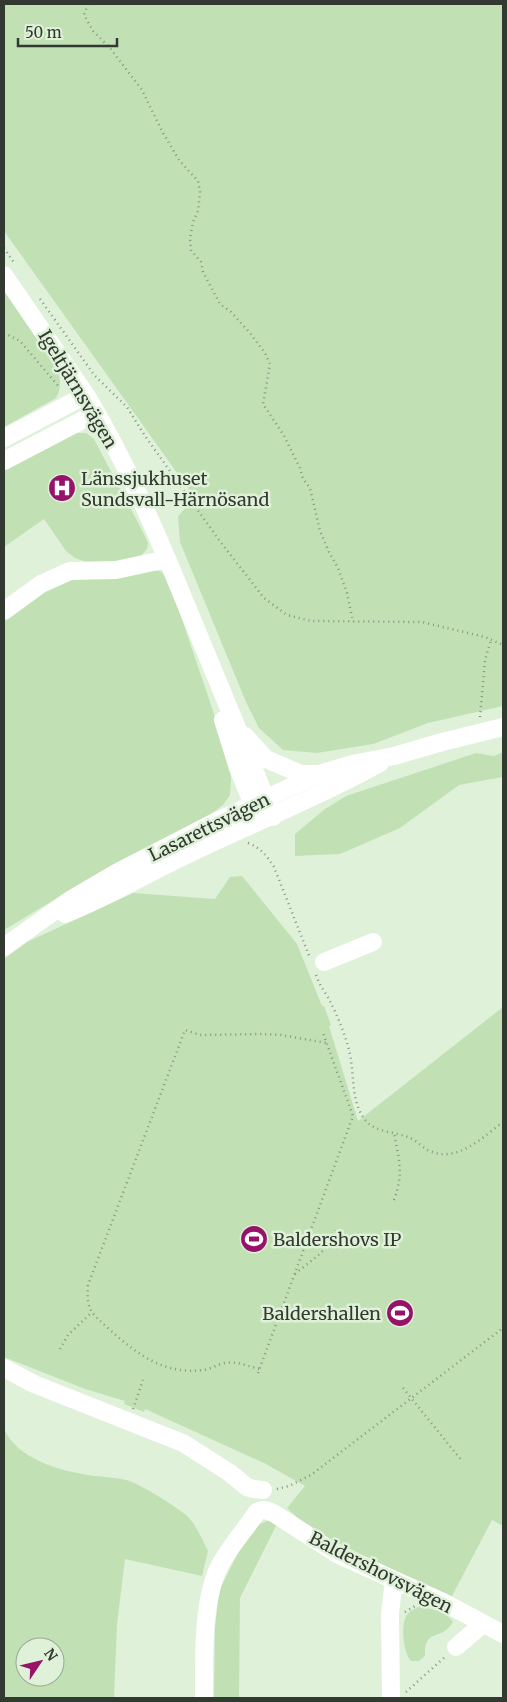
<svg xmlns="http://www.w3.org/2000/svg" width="507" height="1702" font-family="Merriweather,serif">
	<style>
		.green { fill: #c1e1b5; fill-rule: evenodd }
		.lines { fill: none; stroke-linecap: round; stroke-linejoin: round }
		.path { stroke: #889484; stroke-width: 2.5; stroke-dasharray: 1 4; stroke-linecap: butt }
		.minor { stroke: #fff; stroke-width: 18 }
		.labels { text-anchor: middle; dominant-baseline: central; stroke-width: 5; stroke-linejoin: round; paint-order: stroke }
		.street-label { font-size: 18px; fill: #323930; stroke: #dff1d9 }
		.poi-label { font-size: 18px; fill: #323930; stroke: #dff1d9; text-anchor: start }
	</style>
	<rect width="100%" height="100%" fill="#dff1d9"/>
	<g class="green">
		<path d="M4 4H503V706L428 723 373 744 317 753 283 750 259 728 246 702 180 542 178 516 195 498 4 231Z"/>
		<path d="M4 286 58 371C61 381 61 389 56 398L4 427Z"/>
		<path d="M76 433H86L94 439 145 536 148 543 147 549 138 559 92 564 75 558 66 551 44 519 4 547V468Z"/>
		<path d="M153 570 162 572 169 581 211 705 230 765 231 780 230 795 223 805 211 814 82 883 4 930V617L36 594 79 575Z"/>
		<path d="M503 752V777L459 785 400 828 340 854 295 856V834L325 809 346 796 476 753 494 756Z"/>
		<path d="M242 876 297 944 322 1006H324L331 1025 329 1026 358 1121 503 1007V1526L492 1520 451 1598 311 1530 287 1508 305 1486 266 1464 145 1409 144 1412 124 1404 125 1401 85 1389 4 1357V959L27 942 133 893 215 899 230 877Z"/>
		<path d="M4 1429C18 1459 58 1470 88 1475 101 1477 114 1477 126 1480 139 1483 175 1506 186 1515 196 1524 202 1539 208 1551L202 1576 125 1559 117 1624 114 1698H4ZM25 1647H55V1677H25Z"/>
		<path d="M269 1520 277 1524 240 1598 239 1698H214L215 1628 219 1591 239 1551 258 1525Z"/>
		<path d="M420 1606C430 1609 448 1612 453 1622 441 1642 424 1627 425 1656L419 1661H411C404 1654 401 1629 405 1619 407 1612 414 1609 420 1606Z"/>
	</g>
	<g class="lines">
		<g class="path">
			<path d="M88 4 84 15 93 31 110 48 142 90 163 133 179 160 198 181 200 192 198 211 193 222 190 238 191 250 201 262 203 272 220 304 231 312 250 333 265 353 270 364 263 404 283 434 300 468 303 479 310 488 320 531 329 552 338 568 347 593 353 622"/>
			<path d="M4 248 15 264"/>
			<path d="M40 299 95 376 127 407 145 436 219 540 264 598 287 615 311 621 422 622 485 637 503 645"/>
			<path d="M4 333 20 341 60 388"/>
			<path d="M480 717 485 660 491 640"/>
			<path d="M248 843C261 848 267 856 274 867L310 958"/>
			<path d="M316 975C319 984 324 991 329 999 338 1017 348 1040 351 1060 354 1081 352 1106 367 1122 378 1133 397 1132 410 1138 418 1141 424 1150 432 1152 459 1162 484 1136 503 1122"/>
			<path d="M394 1200C404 1173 399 1161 394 1133"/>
			<path d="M295 1274 321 1253 337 1230"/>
			<path d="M60 1349 68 1335 91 1313"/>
			<path d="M259 1369C248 1366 237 1361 225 1363 218 1364 211 1369 203 1370 164 1375 137 1354 110 1330 92 1313 86 1312 88 1285L185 1030 200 1035 261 1034 281 1035 327 1043"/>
			<path d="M258 1373 353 1116 323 1033"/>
			<path d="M403 1388 462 1461"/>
			<path d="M133 1409 143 1380"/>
			<path d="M277 1489 289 1486 311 1475 503 1328"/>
			<path d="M405 1612 415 1606"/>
			<path d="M406 1692 446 1656"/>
		</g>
		<g class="minor">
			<path d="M4 275 86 395C126 461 158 536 187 607 216 677 245 746 273 817"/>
			<path d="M4 438 86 395"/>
			<path d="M4 461 96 413"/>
			<path d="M4 611 41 584 70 571 116 570 167 559"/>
			<path d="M223 720 238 768 257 815"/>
			<path d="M245 736 266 759 301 774H318"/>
			<path d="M65 914C103 899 138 879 174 861 242 827 314 800 380 763"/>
			<path d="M4 947 70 900 116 873 215 822 319 774 352 764 394 756 442 742 503 727"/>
			<path d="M324 962 373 942"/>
			<path d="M4 1368 34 1384 183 1443 230 1473 247 1487 254 1489 263 1490"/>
			<path d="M456 1647 483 1624"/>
			<path d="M204 1698C204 1660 202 1599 220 1565 230 1546 245 1530 257 1512 264 1508 269 1511 275 1514L337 1554 445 1603 503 1634"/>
			<path d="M391 1698 390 1613 394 1581"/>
		</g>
	</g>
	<defs>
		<g id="hospital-disc" transform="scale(1.4375)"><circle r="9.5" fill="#97136a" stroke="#dff1d9"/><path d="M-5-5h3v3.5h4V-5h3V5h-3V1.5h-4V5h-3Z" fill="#fff"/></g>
		<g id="stadium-disc" transform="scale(1.4375)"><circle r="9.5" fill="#97136a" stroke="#dff1d9"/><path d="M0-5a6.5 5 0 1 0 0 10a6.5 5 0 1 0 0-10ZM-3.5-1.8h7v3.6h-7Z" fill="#fff"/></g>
	</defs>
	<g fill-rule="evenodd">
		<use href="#hospital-disc" x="62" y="488"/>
		<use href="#stadium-disc" x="254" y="1239"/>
		<use href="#stadium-disc" x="400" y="1313"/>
	</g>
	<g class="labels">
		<g class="street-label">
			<text transform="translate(78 389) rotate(59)">Igeltjärnsvägen</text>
			<text transform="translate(209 827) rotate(-26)">Lasarettsvägen</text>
			<text transform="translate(381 1572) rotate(27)">Baldershovsvägen</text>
		</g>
		<g class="poi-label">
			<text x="81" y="478">Länssjukhuset<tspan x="81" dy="21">Sundsvall-Härnösand</tspan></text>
			<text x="273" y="1239">Baldershovs IP</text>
			<text x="381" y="1313" text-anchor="end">Baldershallen</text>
		</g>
	</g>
	<rect width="507" height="1702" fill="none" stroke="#323930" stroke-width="10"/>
	<g transform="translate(40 1662) rotate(55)"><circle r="24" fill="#dff1d9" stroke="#9aa795"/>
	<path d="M0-4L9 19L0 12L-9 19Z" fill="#97136a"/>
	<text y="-8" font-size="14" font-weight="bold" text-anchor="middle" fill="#323930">N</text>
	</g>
	<path d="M18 38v8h99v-8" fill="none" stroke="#323930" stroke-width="2.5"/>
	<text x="25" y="38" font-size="15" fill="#323930" stroke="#dff1d9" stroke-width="4" paint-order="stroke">50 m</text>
</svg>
